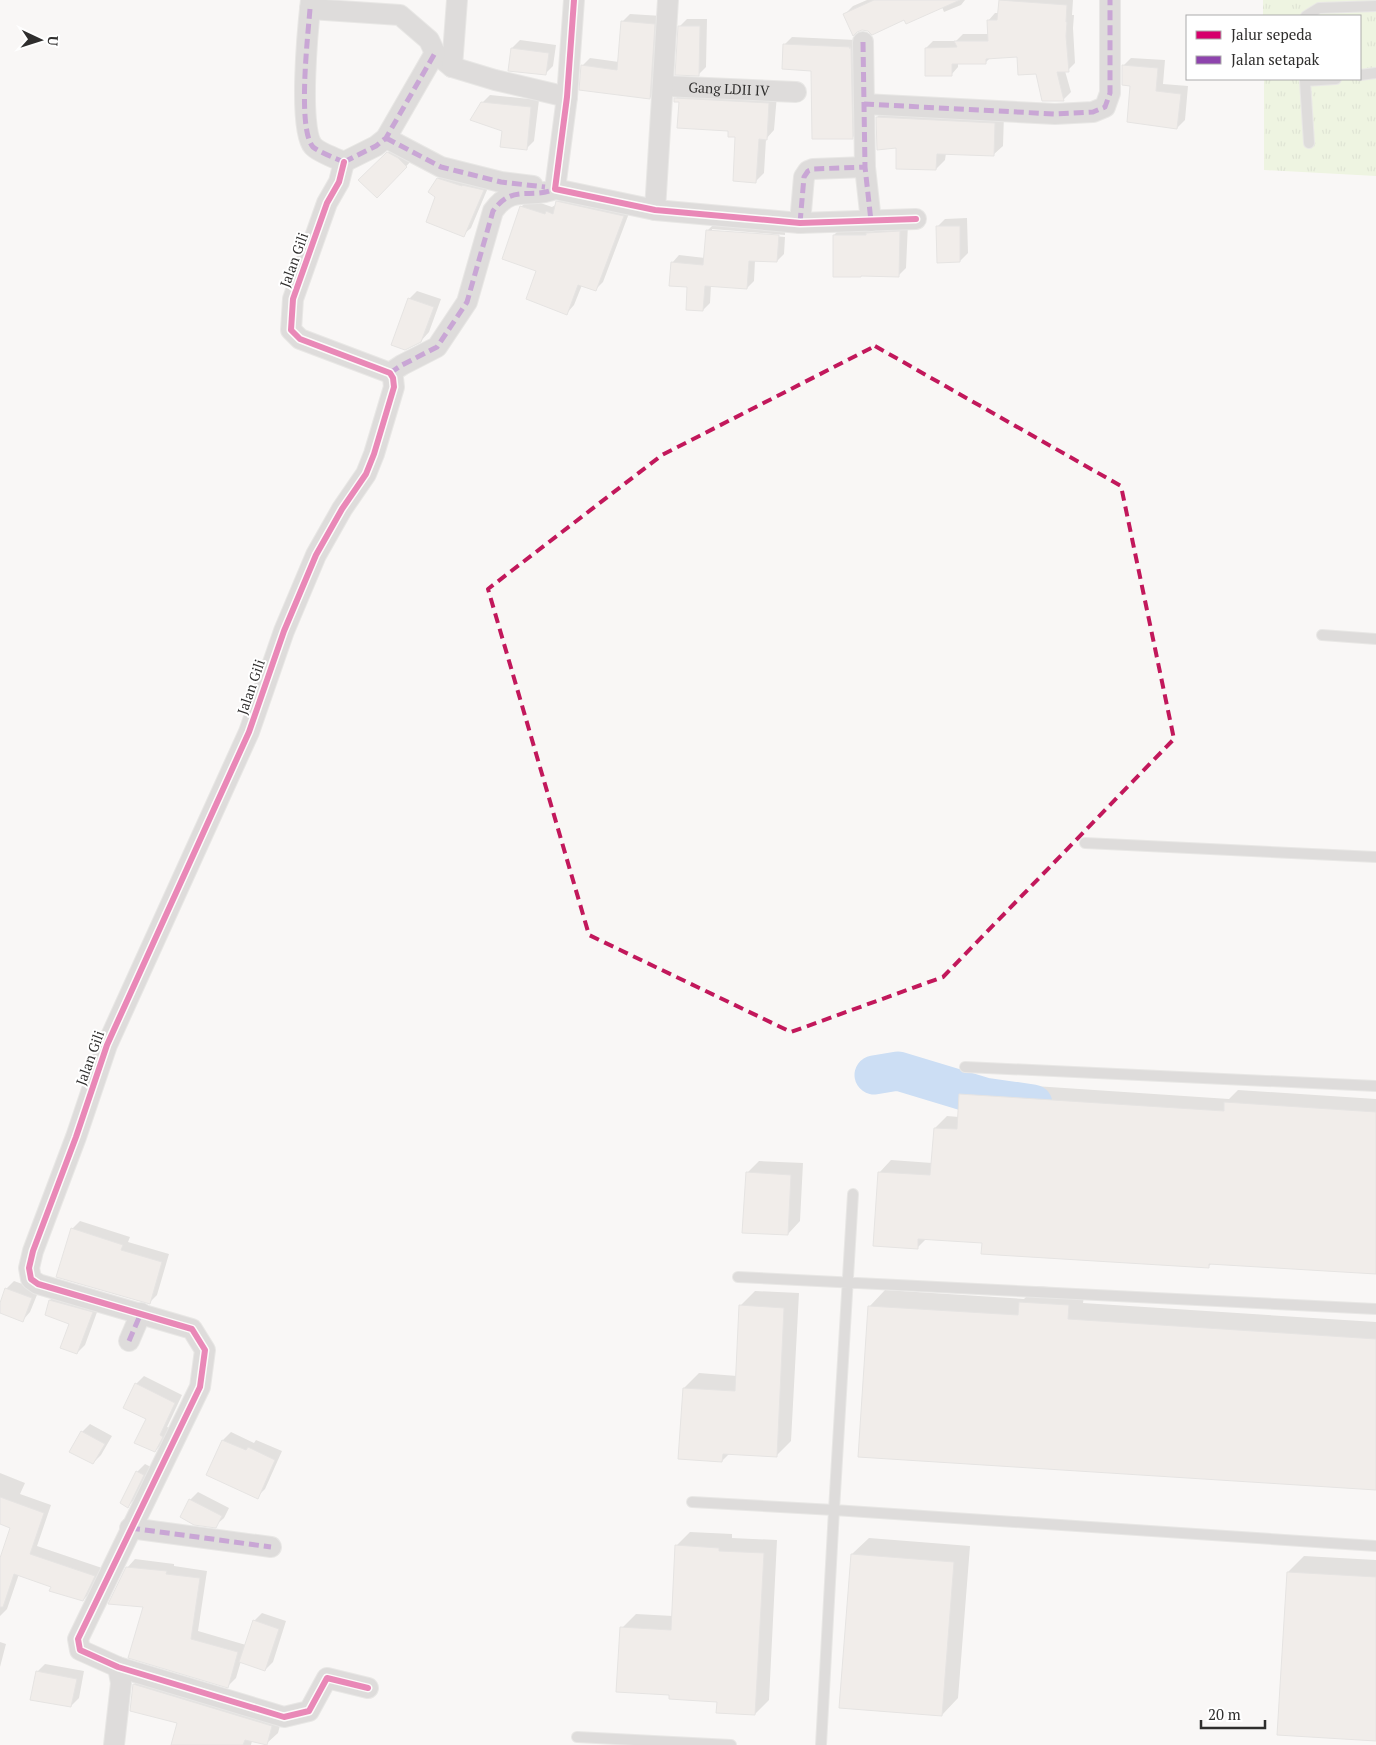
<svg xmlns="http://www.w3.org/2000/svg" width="1376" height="1745" font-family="'PT Serif',serif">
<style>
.grass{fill:url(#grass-tufts)}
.shadow{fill:#0003}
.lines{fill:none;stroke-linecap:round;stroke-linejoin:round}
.river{stroke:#94bef2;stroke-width:39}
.building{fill:#e7e0dc;stroke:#cecccb}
.service-casing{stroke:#d4d3d2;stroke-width:12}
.minor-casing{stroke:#d4d3d2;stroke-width:22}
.service{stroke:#bcbbba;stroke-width:10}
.minor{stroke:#bcbbba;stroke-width:20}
.quiet{stroke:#8e44ad;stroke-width:5;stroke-dasharray:10 5;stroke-linecap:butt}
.cycleway-casing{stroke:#fff;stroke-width:9}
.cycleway{stroke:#d6006c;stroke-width:6}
.marked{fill:none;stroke:#c2185b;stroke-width:4;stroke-dasharray:10 6;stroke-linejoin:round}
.labels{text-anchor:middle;stroke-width:4;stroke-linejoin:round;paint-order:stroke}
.street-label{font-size:14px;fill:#2f2e2d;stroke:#fff}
</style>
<defs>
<pattern id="grass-tufts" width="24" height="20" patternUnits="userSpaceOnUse" patternTransform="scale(1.25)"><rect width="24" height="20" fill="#e0efc8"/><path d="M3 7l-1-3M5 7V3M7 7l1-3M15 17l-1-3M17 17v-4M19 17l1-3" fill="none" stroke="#c0cdac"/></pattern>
</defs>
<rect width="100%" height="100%" fill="#f9f7f5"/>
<path class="grass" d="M1263 0H1376V176L1264 170V79H1360V16H1263Z"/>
<path class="shadow" d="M867 0H965L961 5 944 12 942 7 905 19 845 14 853 6Z
M1000 0H1073L1072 15H1074L1073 28 1075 63 1068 70 1065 71 1071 92 1064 99 1043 100 1037 73 1018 56 991 57 985 63H958V67L951 75 926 48 933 41H956L963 34H989L988 21 995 13H999Z
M630 14 662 16 657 90 650 98 582 66 590 58 619 62 622 22Z
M687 19H707L706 67 699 74 679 27Z
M792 37 856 40 860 131 852 138 812 70 785 44Z
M520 40 556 45 553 66 545 74 512 48Z
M1131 58 1165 60 1163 84 1188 86 1185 120 1177 128 1131 84 1123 66Z
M683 91 777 95 774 130 766 139 764 173 756 181 737 136 730 130 675 99Z
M490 95 539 100 534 141 526 149 503 130 482 103Z
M887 108 1004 114 1003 146 993 155 946 153 945 160 936 169 898 147 878 148 877 117Z
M396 145 414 158 377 197 360 180Z
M445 171 490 183 471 228 463 235 437 196 438 179Z
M565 194 631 208 603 282 595 290 582 285 574 305 567 313 538 270 521 207 529 199 552 207 557 204Z
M967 218 968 253 960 261 937 227 945 219Z
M715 223 785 229V235L712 229V231L785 237 784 254 777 261 755 260 754 281 747 288 711 285 710 303 703 310 672 263 679 255 705 258 708 230Z
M908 224 906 268 898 276 834 235 842 227Z
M417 291 441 299 429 332 421 341 409 299Z
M973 1082 1229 1099 1238 1090 1376 1099V1273L1212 1263 1208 1267 983 1242 927 1238 917 1248 879 1173 891 1160 932 1163 935 1128 947 1116 959 1117 960 1094Z
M759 1161 803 1163 800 1221 788 1234 747 1173Z
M80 1221 130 1237 128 1242 169 1254 157 1295 149 1303 72 1229Z
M14 1281 39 1290 30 1312 23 1320 0 1312V1307L6 1289Z
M1037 1286 1085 1290 1083 1303 1376 1322V1489L869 1307 885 1290 1024 1299Z
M755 1291 799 1293 791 1441 776 1456 730 1453 722 1461 684 1388 699 1373 737 1376 740 1306Z
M58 1292 100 1304 85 1345 77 1353 70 1323 46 1314 50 1300Z
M144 1376 182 1395 167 1427 170 1428 163 1443 155 1451 148 1418 136 1384Z
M90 1424 112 1436 101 1455 93 1463 82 1432Z
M231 1432 254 1443 256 1440 282 1451 265 1489 257 1497 208 1475 223 1440Z
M145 1464 151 1467 136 1498 128 1506 137 1472Z
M0 1473 25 1483 20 1494 51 1505 37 1546 102 1568 91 1592 83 1600 52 1586 19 1574 7 1609 0 1616V1563L12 1528 0 1523Z
M198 1492 229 1508 224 1518 215 1526 190 1500Z
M690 1532 732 1534V1538L777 1540 769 1700 755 1714 718 1701 670 1694 622 1628 636 1614 673 1616 676 1546Z
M869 1538 970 1546 958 1698 942 1715 852 1554Z
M1304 1556 1376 1560V1740L1288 1572Z
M135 1559 174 1564V1566L207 1571 198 1631 246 1645 254 1621 262 1613 286 1621 273 1662 265 1670 241 1661 236 1678 228 1686 145 1606 127 1568Z
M0 1642 6 1644 0 1667Z
M45 1664 84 1671 79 1698 71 1706 37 1672Z
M145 1673 283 1714 278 1733 266 1744 252 1741 251 1745H173L179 1722 134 1684Z"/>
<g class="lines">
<path class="river" d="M874 1075 898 1071 984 1097 1033 1104"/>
</g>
<path class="building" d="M874 0H960L906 24 904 20 872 35 868 31 862 30 857 32 853 36 843 14Z
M999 0 1067 5 1066 22H1067L1066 36 1069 72H1057L1064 101H1042L1036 74 1018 75 1017 57 986 59V64H952V76H925V48L957 47 954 41H988L987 20H997Z
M621 21 655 24 650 99 579 90 581 65 617 70Z
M678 26H700L699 76 675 75Z
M783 44 851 47 849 48H851L853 139H812L811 71 782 69Z
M511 48 549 53 546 75 508 71Z
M1122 65 1158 68 1156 91 1181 94 1177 129 1127 122 1130 86 1122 85Z
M674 98 769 103 767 140 759 139 756 183 733 181 735 137H728V131L677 128 679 102H674Z
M481 102 531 107 527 150 500 147 502 131 470 120Z
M876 117 995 123 994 156 937 154 936 170 896 169V148L877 150Z
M387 152 398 158 407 167 377 198 358 180Z
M437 178 462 186V185L484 190 464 237 426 222 435 197 428 192Z
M556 201 624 216 596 291 578 285 567 315 526 299 536 271 502 259 520 206 545 214 546 211 553 214Z
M936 226H960V262L937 263Z
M706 230 779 235 777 262 749 261 747 289 705 286 703 311 686 310 687 287 669 286 671 262 703 265Z
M900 231 899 277 861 276V277H833V235H866V233Z
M408 298 434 307 421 342 405 350 391 345Z
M959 1094 1224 1111V1102L1376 1112V1274L1209 1264V1268L981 1254 982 1243 918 1239V1249L873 1246 878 1172 930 1175 934 1128 957 1129Z
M746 1172 791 1175 788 1235 742 1233Z
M71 1228 123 1245 121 1250 162 1262 150 1304 56 1277Z
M5 1288 32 1298 23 1322 0 1313V1303Z
M49 1300 93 1312 77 1354 60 1348 69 1324 45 1315Z
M1019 1302 1069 1305 1068 1319 1376 1339V1490L858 1457 868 1306 1018 1315Z
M739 1305 784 1308 777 1457 723 1454 722 1462 678 1459 683 1388 735 1391Z
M135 1383 175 1403 160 1435 163 1437 155 1452 134 1443 146 1419 123 1408Z
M81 1431 105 1444 93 1464 69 1452Z
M222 1440 246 1450 248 1447 275 1460 258 1499 206 1475Z
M136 1471 144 1475 128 1508 120 1503Z
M0 1497 44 1513 30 1554 95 1576 83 1601 49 1591 51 1587 14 1574 3 1607H0V1558L10 1528 0 1524Z
M189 1499 222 1516 216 1528 194 1525 180 1517Z
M675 1545 719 1548V1551L764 1553 755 1715 716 1713 717 1702 669 1699V1695L616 1692 620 1627 671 1630Z
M851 1554 954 1562 942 1716 839 1708Z
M126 1567 167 1571 166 1574 200 1578 191 1639 238 1652 228 1688 128 1658 143 1607 108 1604Z
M1287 1572 1376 1577V1741L1277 1735Z
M253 1620 279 1629 265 1671 239 1662Z
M36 1671 77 1679 71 1707 30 1700Z
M133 1684 272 1726 267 1745 245 1740 243 1745H171L177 1723 130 1711Z"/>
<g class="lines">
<g class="service-casing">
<path id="service" d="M1306 16 1319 8 1376 6
M1360 75 1376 73
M1305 79V81L1336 79
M1305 81 1309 143
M1322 635 1376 639
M1085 843 1376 857
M965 1067 1376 1086
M738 1277 1376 1309
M692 1502 834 1510 1376 1546
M577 1737 731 1745
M821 1745 834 1510 853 1194"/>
</g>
<g class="minor-casing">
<g id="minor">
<path d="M311 0C308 26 298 129 313 146 318 152 337 159 344 162"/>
<path d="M574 0 567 97 555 189 655 210 800 223 916 219"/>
<path d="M310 9 400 15 429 40 435 53 452 67 495 80 567 97"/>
<path d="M863 42 865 167 871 221"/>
<path d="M452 67 457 0"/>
<path id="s1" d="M663 86 796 92"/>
<path d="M864 104 1055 114 1093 112 1105 107 1110 93V0"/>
<path d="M386 138 441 167 501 182 533 186"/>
<path d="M344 162 339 182 327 203 293 299 291 330 300 339 390 373 393 378 394 387 374 454 366 474 342 509 316 555 284 631 249 732 107 1045 76 1137 33 1251 29 1268 31 1279 38 1284 192 1329 205 1350 200 1387 78 1639 80 1650 118 1667 284 1717 309 1711 327 1678 368 1688"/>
<path d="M344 162 376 146 386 138 435 53"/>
<path d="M655 210 668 0"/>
<path d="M800 223 804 177 808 171 813 169 865 167"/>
<path d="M390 373 402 365 437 347 467 302 493 211C513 183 531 200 555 189"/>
<path d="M129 1341 141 1313"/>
<path d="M130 1528 271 1547"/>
<path d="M114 1745 121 1683 118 1667"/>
</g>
</g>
<use href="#service" class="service"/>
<use href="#minor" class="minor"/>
<path class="quiet" d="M310 9C308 35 297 129 313 147 319 152 337 159 344 162
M863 42 865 167 871 221
M864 104 1055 114 1093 112 1105 107 1110 93V0
M386 138 441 167 501 182 545 187
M344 162 376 146 386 138 435 53
M800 223 804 177 808 171 813 169 865 167
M390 373 402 365 437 347 467 302 493 211C513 183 531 200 555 189
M129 1341 141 1313
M130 1528 271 1547"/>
<g class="cycleway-casing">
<path id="cycleway" d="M574 0 567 97 555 189 655 210 800 223 916 219
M344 162 339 182 327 203 293 299 291 330 300 339 390 373 393 378 394 387 374 454 366 474 342 509 316 555 284 631 249 732 107 1045 76 1137 33 1251 29 1268 31 1279 38 1284 192 1329 205 1350 200 1387 78 1639 80 1650 118 1667 284 1717 309 1711 327 1678 368 1688"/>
</g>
<use href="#cycleway" class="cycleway"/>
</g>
<path d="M0 0H1376V1745H0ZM875 346 1121 486 1174 739 943 977 791 1032 589 935 488 589 662 455Z" fill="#f9f7f5" fill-opacity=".55" fill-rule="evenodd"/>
<path class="marked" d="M875 346 1121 486 1174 739 943 977 791 1032 589 935 488 589 662 455Z"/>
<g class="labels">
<g class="street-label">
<text dy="5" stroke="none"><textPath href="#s1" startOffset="66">Gang LDII IV</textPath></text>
<text transform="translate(294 260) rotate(-70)" y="5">Jalan Gili</text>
<text transform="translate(251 687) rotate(-71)" y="5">Jalan Gili</text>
<text transform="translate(90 1058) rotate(-70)" y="5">Jalan Gili</text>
</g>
</g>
<rect x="1186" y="15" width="175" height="65" fill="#ffffff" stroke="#acabab"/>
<rect x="1196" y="31" width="25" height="8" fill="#d6006c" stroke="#acabab"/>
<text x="1231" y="40" font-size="15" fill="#2f2e2d">Jalur sepeda</text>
<rect x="1196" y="56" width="25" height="8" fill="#8e44ad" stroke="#acabab"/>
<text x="1231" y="65" font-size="15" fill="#2f2e2d">Jalan setapak</text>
<g transform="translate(40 40) rotate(94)" stroke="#ffffff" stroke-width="4" paint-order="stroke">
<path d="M0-4L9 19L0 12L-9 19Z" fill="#2f2e2d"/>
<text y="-8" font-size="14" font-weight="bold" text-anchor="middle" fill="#2f2e2d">U</text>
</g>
<path d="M1201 1720v8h64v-8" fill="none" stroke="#2f2e2d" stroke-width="2.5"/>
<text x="1208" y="1720" font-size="15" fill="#2f2e2d" stroke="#ffffff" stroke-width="4" paint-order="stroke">20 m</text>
</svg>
